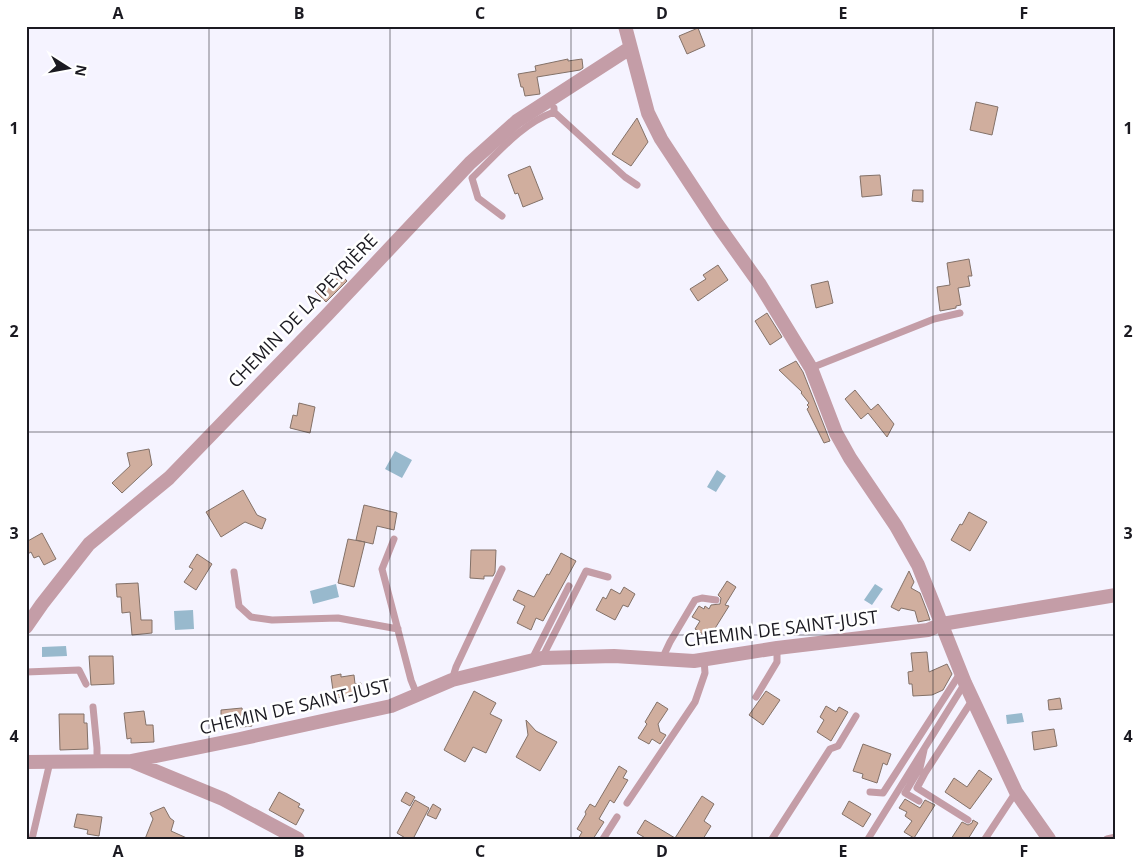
<svg xmlns="http://www.w3.org/2000/svg" width="1142" height="865" font-family="'Open Sans',sans-serif">
<style>
.water{fill:#98b9cd}
.building{fill:#d0ae9e;stroke:#837168}
.lines{fill:none;stroke-linecap:round;stroke-linejoin:round}
.service{stroke:#c49da7;stroke-width:7}
.minor{stroke:#c49da7;stroke-width:14}
.grid{fill:none;stroke:#1b1a21;stroke-width:1;stroke-opacity:0.55}
.labels{text-anchor:middle;stroke-width:5;stroke-linejoin:round;paint-order:stroke}
.street-label{font-size:18px;fill:#1b1a21;stroke:#fff}
.neatline{fill:none;stroke:#1b1a21;stroke-width:2}
.grid-label{font-size:16px;text-anchor:middle;font-weight:bold;fill:#1b1a21}
</style>
<rect width="100%" height="100%" fill="#f5f3ff"/>
<path class="water" d="M395 451 412 460 402 478 385 469Z
M717 470 726 476 716 492 707 487Z
M336 584 339 597 313 604 310 591Z
M875 584 883 589 872 605 864 600Z
M193 610 194 629 175 630 174 611Z
M66 646 67 656 42 657V647Z
M1022 713 1024 722 1007 724 1006 715Z"/>
<path class="building" d="M698 28 705 46 687 54 679 36Z
M568 59V61L582 59 583 68 580 70 537 77 540 94 525 96 523 87H521L518 74 536 71 535 66Z
M976 102 998 107 992 135 970 130Z
M637 118 648 142 631 166 612 154Z
M530 166 543 199 523 207 518 193 515 194 508 175Z
M880 175 882 195 862 197 860 176Z
M913 190H923V202L912 201Z
M969 259 972 276H968L970 286 958 288 961 305 956 306V308L940 311 937 287 950 285 947 263Z
M718 265 728 280 698 301 690 289 706 279 703 275Z
M336 269 347 281 326 302 315 291Z
M828 281 833 303 816 308 811 285Z
M767 313 782 337 770 345 755 321Z
M796 361 803 372 830 441 824 443 807 409 809 407 807 405 809 403 801 393 802 392 779 370Z
M855 390 871 410 878 404 894 424 887 437 868 413 861 419 845 399Z
M299 403 315 407 310 433 290 428 293 415 297 416Z
M149 449 152 465 122 493 112 483 130 466 127 453Z
M243 490 257 515 266 519 262 529 245 522 221 537 206 512Z
M364 505 397 513 394 530 377 526 373 544 356 540Z
M969 512 987 522 970 551 951 540 960 524 962 525Z
M42 533 56 559 44 565 39 556 34 558 31 552 26 555V542Z
M348 539 365 542 354 587 338 583Z
M471 550H496L495 572 493 576H484V579L470 578Z
M561 553 576 561 543 621 536 618 531 630 517 623 525 606 513 600 518 590 534 597 547 574 549 575Z
M197 554 212 564 196 590 184 582 193 569 189 567Z
M909 571 914 582 911 588 920 593 927 611 930 620H928L918 622 915 611 901 608 899 611 891 607Z
M727 581 736 587 725 605 729 606 709 638 695 629 700 621 692 617 699 606 704 609 705 606 709 609 711 605 720 604 721 598 718 595Z
M138 583 141 620H152V633L132 635 130 612 122 613 121 597H117L116 584Z
M624 587 635 594 628 607 623 605 615 620 596 610 603 597 606 599 611 589 620 594Z
M927 652 929 672 947 664 952 674 943 690 932 695 913 696 912 684H909L908 672 913 671 911 653Z
M89 656H113L114 684 91 685Z
M341 674V677L354 675 355 684 361 683 362 695 334 698 331 676Z
M474 691 496 703 490 714 502 720 486 753 473 747 465 762 444 750Z
M766 691 780 700 763 725 749 715Z
M1060 698 1062 709 1049 710 1048 700Z
M657 702 668 709 658 724 660 732 666 735 660 744 652 739 649 744 638 738 647 724 645 722Z
M826 706 836 712 839 707 848 712 831 741 817 732 824 720 820 717Z
M242 708 243 715 251 714 252 726 221 729V710Z
M144 711 146 725H153L154 742 131 743V738L127 739 124 713Z
M59 714H84V723H87L88 749 60 750Z
M526 720 536 731 557 742 540 771 516 757 528 735Z
M1054 729 1057 746 1034 750 1032 732Z
M863 744 891 754 887 765 883 763 877 783 862 778 863 774 853 771Z
M619 766 627 771 623 778 628 780 614 803 610 800 599 819 604 822 593 839H578L582 832 577 829 586 814 585 812 590 804 595 807Z
M979 770 992 779 970 809 945 792 954 778 967 787Z
M279 792 300 804 298 807 304 810 296 825 269 810Z
M406 792 415 797 410 806 401 801Z
M702 796 714 804 704 821 711 826 703 839H647L637 833 645 820 675 838Z
M905 799 920 808 925 800 935 805 914 838 904 832 912 821 905 816 907 812 899 808Z
M415 800 429 808 413 839H407L397 833Z
M849 801 871 814 863 827 842 814Z
M433 804 441 809 436 819 427 815Z
M164 807 170 818 174 821 171 831 189 839H145L153 819 150 813Z
M77 814 102 817 99 836 87 834 88 830 74 827Z
M973 820 978 823 968 839H951L962 822 968 825 972 823Z"/>
<g class="lines">
<path class="service" d="M554 108V112L625 177 637 185
M502 216 478 198 472 178C497 154 521 124 554 112
M811 368 934 319 960 313
M394 539 382 569 411 680 417 695
M234 572 239 606 251 617 272 620 338 618 398 629
M542 658 586 571 608 577
M662 659 670 642 695 600 702 598 716 600
M531 661 569 586
M26 672 79 670 86 684
M452 680 456 667 502 569
M756 697 777 662V648
M93 707 97 748V761
M870 792 883 793 961 672
M919 801 905 793 920 768 924 750
M627 803 695 702 705 673 704 659
M968 820 917 788 925 773 973 699
M32 839 50 762
M603 839 617 817
M772 839 830 749 838 746 856 716
M868 839 965 683
M985 839 1016 792
M1107 839 1116 837"/>
<path class="minor" d="M625 26 648 113 661 139 717 224 759 283 811 368 836 433 850 458 896 526 918 565 965 683 1016 792 1049 839
M26 627 42 604 89 544 169 478 327 315 470 163 517 121 630 48
M131 761 240 739 391 706 452 680 542 658 614 656 694 661 777 648 928 630 942 624 1116 595
M26 762 131 761 223 799 298 839"/>
</g>
<path class="grid" d="M209 26V839M390 26V839M571 26V839M752 26V839M933 26V839M26 230H1116M26 432H1116M26 635H1116"/>
<g class="labels">
<g class="street-label">
<text transform="translate(303 311) rotate(-46)" y="6">CHEMIN DE LA PEYRIÈRE</text>
<text transform="translate(781 629) rotate(-7)" y="6">CHEMIN DE SAINT-JUST</text>
<text transform="translate(295 707) rotate(-13)" y="6">CHEMIN DE SAINT-JUST</text>
</g>
</g>
<rect width="1142" height="865" fill="none" stroke="#ffffff" stroke-width="55"/>
<g transform="translate(68 68) rotate(101)" stroke="#ffffff" stroke-width="4" paint-order="stroke">
<path d="M0-4L9 19L0 12L-9 19Z" fill="#1b1a21"/>
<text y="-8" font-size="14" font-weight="bold" text-anchor="middle" fill="#1b1a21">N</text>
</g>
<rect x="28" y="28" width="1086" height="810" class="neatline"/>
<g class="grid-label">
<text x="118" y="19">A</text>
<text x="299" y="19">B</text>
<text x="480" y="19">C</text>
<text x="662" y="19">D</text>
<text x="843" y="19">E</text>
<text x="1024" y="19">F</text>
<text x="14" y="134">1</text>
<text x="1128" y="134">1</text>
<text x="14" y="337">2</text>
<text x="1128" y="337">2</text>
<text x="14" y="539">3</text>
<text x="1128" y="539">3</text>
<text x="14" y="742">4</text>
<text x="1128" y="742">4</text>
<text x="118" y="857">A</text>
<text x="299" y="857">B</text>
<text x="480" y="857">C</text>
<text x="662" y="857">D</text>
<text x="843" y="857">E</text>
<text x="1024" y="857">F</text>
</g>
</svg>
